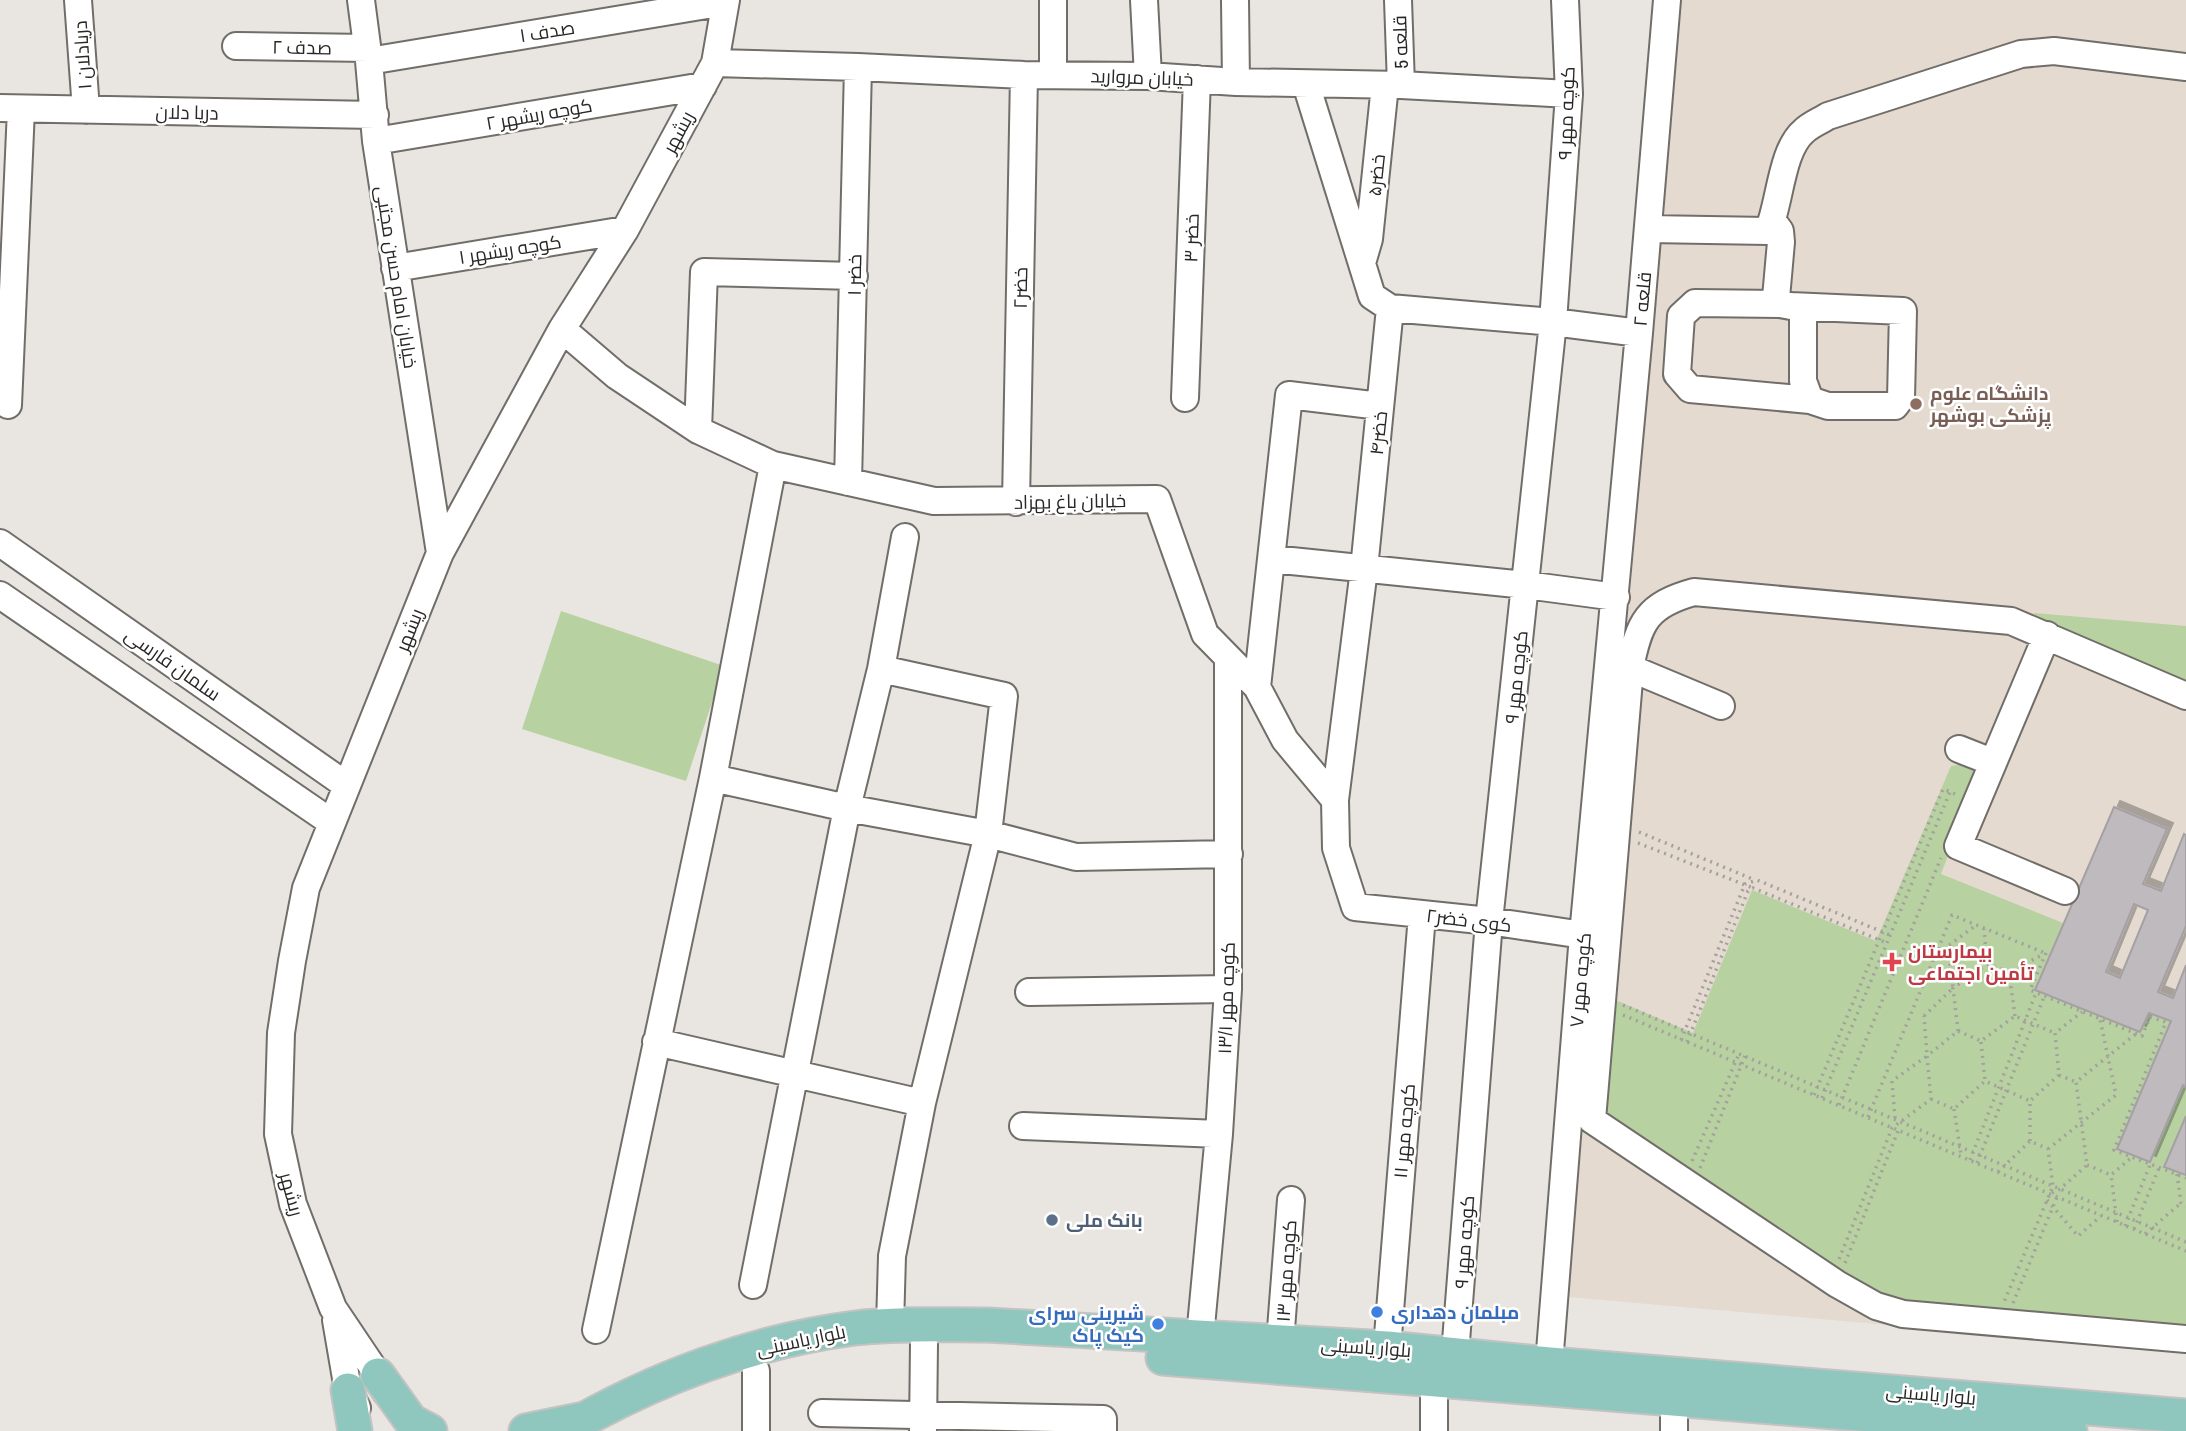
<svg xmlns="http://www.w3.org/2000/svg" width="2186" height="1431" font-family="'Archivo Narrow',Cairo,sans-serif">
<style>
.built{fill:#e4dad0}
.green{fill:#b7d1a1}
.building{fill:#bebabe;stroke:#a5a0a4;stroke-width:2;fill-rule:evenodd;filter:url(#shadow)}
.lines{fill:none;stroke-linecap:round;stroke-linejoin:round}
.minor-casing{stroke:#716d69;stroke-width:30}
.major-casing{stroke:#c3c3c2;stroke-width:37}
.path{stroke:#a3a09d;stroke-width:3.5;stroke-dasharray:2 5;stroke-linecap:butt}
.minor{stroke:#fff;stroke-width:26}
.major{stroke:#8fc7bf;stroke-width:33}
.education-dot{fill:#8d6e63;stroke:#fff;stroke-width:2.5}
.health-dot{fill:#e0444e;stroke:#fff;stroke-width:2.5}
.service-dot{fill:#5c6f8a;stroke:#fff;stroke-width:2.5}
.shop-dot{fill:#3f7fe0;stroke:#fff;stroke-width:2.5}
.labels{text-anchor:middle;stroke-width:5;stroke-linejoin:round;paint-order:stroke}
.street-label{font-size:19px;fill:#282725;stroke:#fff}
.education-label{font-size:19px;font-weight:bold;fill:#785e54;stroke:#fff;text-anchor:start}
.health-label{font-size:19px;font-weight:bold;fill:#be3a42;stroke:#fff;text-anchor:start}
.service-label{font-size:19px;font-weight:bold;fill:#4e5e75;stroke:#fff;text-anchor:start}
.shop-label{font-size:19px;font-weight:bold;fill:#366cbe;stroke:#fff;text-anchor:start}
</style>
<defs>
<filter id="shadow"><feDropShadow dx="6" dy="-6" stdDeviation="0" flood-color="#0004"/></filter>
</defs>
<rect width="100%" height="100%" fill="#e9e5e1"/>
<path class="built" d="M1682 0H2186V1351L1568 1297Z"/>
<path class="green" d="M561 611 724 666 686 781 522 729Z
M2034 613 2186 626V684L2033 621Z
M1963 764 1971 768 1977 778 1941 874 2063 923 2036 990 2140 1032 2149 1013 2171 1021 2117 1148 2183 1085 2186 1087V1116L2165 1166 2186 1175V1330L1887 1304 1606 1115 1601 1107 1613 999 1693 1033 1752 890 1876 941 1951 766Z"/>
<path class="building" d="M2114 807 2167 829 2143 884 2161 891 2184 834 2186 835V926L2158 992 2173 998 2186 965V1087L2183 1085 2150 1162 2117 1149 2171 1021 2149 1013 2140 1032 2035 990ZM2134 904 2148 910 2120 978 2106 972Z
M2186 1116V1175L2164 1167Z"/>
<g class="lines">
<g class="minor-casing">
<path id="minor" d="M78 0 86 110
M361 0 369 61 376 141 440 553
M1144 0 1148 76
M1235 0 1236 82
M1398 0 1401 85
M236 46 367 48
M369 61 725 2
M715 63 858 67 1024 75 1148 76 1236 82 1401 85 1569 94
M1053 74V0
M1306 84 1372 296 1390 308 1364 569 1335 800
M0 108 375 115
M376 141 703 86
M1772 220 1780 231 1781 242 1776 298 1780 304 1791 306 1903 311 1901 398 1895 406H1828L1810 400 1803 381V307
M1648 229 1768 231C1780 204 1781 150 1804 131 1810 125 1820 121 1828 116L2021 54 2054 51 2186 67
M1362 263 1369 239 1385 85
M395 268 625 230
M1780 304 1695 303 1681 316 1677 374 1690 389 1810 400
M1390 308 1553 322 1639 333
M562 329 617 376 698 430 773 465 934 501 1157 499 1205 634 1257 687 1285 740 1335 800 1336 848 1355 907 1489 921 1583 935
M1185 398 1197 79
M8 405 21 109
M698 430 704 272 854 276
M848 482 858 67
M1016 502 1024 75
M0 543 346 785
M1272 559 1526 585 1616 597
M0 595 331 822
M2047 635 1958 846 2065 891
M1630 668 1721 706
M881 669 1004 696 988 834 922 1103 892 1256 890 1326
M1257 687 1289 395 1380 406
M2186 696 2011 621 1694 592C1647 605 1639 622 1630 668L1592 1120 1837 1284 1876 1306 1903 1314 2186 1339
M1959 749 1992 762
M713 778 847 808 988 834 1076 857 1229 854
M1029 992 1228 989
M656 1042 922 1103
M1023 1126 1219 1134
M753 1285 847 808 881 669 905 537
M336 1320 348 1390 357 1408
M596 1330 713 778 773 465
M1200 1337 1219 1134 1228 989V658
M1280 1342 1291 1200
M1387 1348 1422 915
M1455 1354 1489 921 1553 322 1569 94 1565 0
M1549 1364 1583 935 1639 333 1667 0
M756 1371V1431
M1434 1379V1431
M386 1392 378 1375 333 1308 293 1204 278 1134 281 1033 292 961 306 888 440 553 562 329 625 230 715 63 726 0
M1674 1398V1431
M822 1413 1103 1419V1431
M923 1431 924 1343"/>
</g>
<g class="major-casing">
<path id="major" d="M1163 1358 2070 1431
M378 1375 411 1421 430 1431
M348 1390 355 1431
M526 1431 585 1419
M564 1431C652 1379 753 1341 855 1328 899 1323 944 1325 988 1325L1387 1348 1549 1364 2186 1416"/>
</g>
<path class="path" d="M1639 832 1755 880
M1638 843 1753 888
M2046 953 2030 990 2142 1036 2150 1017 2166 1022 2114 1150 2186 1178
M1987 964 2009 972
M1623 1005 2186 1242
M1623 1015 2186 1251
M1924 1016 1953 988 1948 946 1975 926
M2015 1016 2009 972 2044 954
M1958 1031 1953 988 1987 964 1984 929
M1681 1040 1745 884 1757 880 1890 935
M1687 1042 1748 891 1753 888 1887 943
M1981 1042 1985 1081
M2059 1075 2076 1082
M1814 1095 1943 789 1958 795
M1822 1098 1950 792
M1931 1099 1954 1109 1985 1081 2030 1101
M1839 1105 1941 858
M1954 1109 1961 1155
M1868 1117 1952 915 2045 953
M1895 1118 1892 1081 1927 1056 1924 1016
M2030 1141V1101L2059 1075 2055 1033 2082 1012
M2048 1149 2116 1095 2100 1019
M1970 1160 2036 993
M1692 1161 1739 1054
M1977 1163 2044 997
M2087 1165 2111 1175
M1700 1168 1745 1056
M1998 1172 2030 1141 2048 1149 2053 1186 2004 1302
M2177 1174 2181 1203 2186 1206
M2052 1193 2060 1189 2087 1165 2076 1082 2137 1033
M2047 1200 2078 1236 2101 1216
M2117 1222 2111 1175 2131 1158
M2125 1226 2150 1165
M2134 1229 2159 1168
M2145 1234 2181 1203
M1839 1259 1892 1128 1931 1099 1927 1056 1958 1031 1981 1041 2015 1016 2055 1033
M1845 1263 1898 1131
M2013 1303 2057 1197"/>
<use href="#minor" class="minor"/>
<use href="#major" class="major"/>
</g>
<circle class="education-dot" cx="1916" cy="404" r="7"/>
<path class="health-dot" d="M1888.5 951.5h7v7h7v7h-7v7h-7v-7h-7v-7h7z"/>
<circle class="service-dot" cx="1052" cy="1220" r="7"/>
<g class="shop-dot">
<circle cx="1377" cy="1312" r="7"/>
<circle cx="1158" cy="1324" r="7"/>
</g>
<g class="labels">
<g class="street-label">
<text transform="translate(547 31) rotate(-9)" y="7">صدف ۱</text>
<text transform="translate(1400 42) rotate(-92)" y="7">قلعه 5</text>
<text transform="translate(302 47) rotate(1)" y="7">صدف ۲</text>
<text transform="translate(82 55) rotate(-94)" y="7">دریادلان ۱</text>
<text transform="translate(1142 77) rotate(2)" y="7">خیابان مروارید</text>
<text transform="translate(187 112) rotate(1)" y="7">دریا دلان</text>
<text transform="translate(1566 113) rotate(-88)" y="7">کوچه مهر ۹</text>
<text transform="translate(539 114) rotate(-10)" y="7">کوچه ریشهر ۲</text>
<text transform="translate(678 132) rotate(-62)" y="7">ریشهر</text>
<text transform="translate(1376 175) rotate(-84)" y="7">خضر۵</text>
<text transform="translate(1191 238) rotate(-88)" y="7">خضر ۳</text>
<text transform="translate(510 249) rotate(-9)" y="7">کوچه ریشهر ۱</text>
<text transform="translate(854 275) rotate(-89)" y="7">خضر ۱</text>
<text transform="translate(397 277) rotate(81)" y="7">خیابان امام حسن مجتبی</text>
<text transform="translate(1020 288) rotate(-89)" y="7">خضر۲</text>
<text transform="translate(1642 299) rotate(-85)" y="7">قلعه ۲</text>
<text transform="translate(1378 433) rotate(-84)" y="7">خضر۴</text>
<text transform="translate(1070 501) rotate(-1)" y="7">خیابان باغ بهزاد</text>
<text transform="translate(409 630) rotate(-68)" y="7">ریشهر</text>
<text transform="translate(173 664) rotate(35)" y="7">سلمان فارسی</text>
<text transform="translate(1516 677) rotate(-84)" y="7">کوچه مهر ۹</text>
<text transform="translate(1469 920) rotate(7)" y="7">کوی خضر۲</text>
<text transform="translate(1580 980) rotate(-85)" y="7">کوچه مهر ۷</text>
<text transform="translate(1226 998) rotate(-88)" y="7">کوچه مهر ۱۳/۱</text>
<text transform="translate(1404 1131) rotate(-85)" y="7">کوچه مهر ۱۱</text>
<text transform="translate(292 1194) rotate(75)" y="7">ریشهر</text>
<text transform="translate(1464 1242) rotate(-86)" y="7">کوچه مهر ۹</text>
<text transform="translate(1286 1271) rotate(-86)" y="7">کوچه مهر ۱۳</text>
<text transform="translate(801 1340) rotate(-12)" y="7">بلوار یاسینی</text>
<text transform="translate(1366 1347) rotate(4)" y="7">بلوار یاسینی</text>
<text transform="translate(1931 1394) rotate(5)" y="7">بلوار یاسینی</text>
</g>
<g class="education-label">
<text x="1930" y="400">دانشگاه علوم<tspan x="1930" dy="22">پزشکی بوشهر</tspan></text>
</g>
<g class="health-label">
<text x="1908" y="958">بیمارستان<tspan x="1908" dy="22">تأمین اجتماعی</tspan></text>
</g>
<g class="service-label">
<text x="1066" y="1227">بانک ملی</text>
</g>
<g class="shop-label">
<text x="1391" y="1319">مبلمان دهداری</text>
<text x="1144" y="1320" text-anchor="end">شیرینی سرای<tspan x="1144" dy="22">کیک پاک</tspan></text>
</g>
</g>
</svg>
